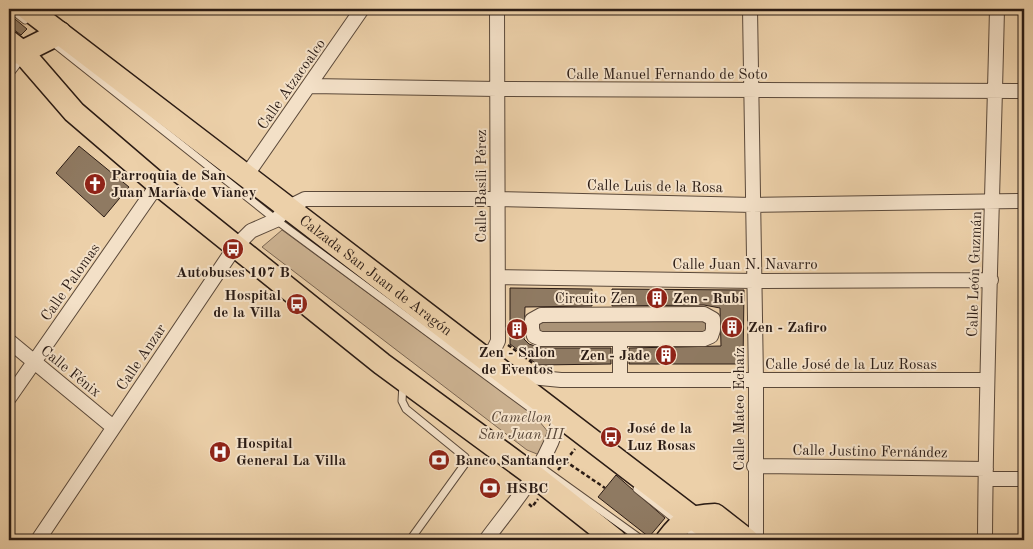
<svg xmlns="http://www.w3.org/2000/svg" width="1033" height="549" font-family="'Old Standard TT',serif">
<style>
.green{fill:#cbb190;stroke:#7b6652}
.water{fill:#aa9377;stroke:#776350}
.building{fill:#8f7a62;stroke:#2b1c15}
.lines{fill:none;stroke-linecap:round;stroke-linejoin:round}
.lane-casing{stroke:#5b493a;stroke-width:9}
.street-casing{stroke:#5b493a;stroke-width:16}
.primary-casing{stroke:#2b1c15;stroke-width:25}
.path{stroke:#2b1c15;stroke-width:2.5;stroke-dasharray:4 2.5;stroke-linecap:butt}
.lane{stroke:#f3e0c7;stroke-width:7}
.street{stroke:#f3e0c7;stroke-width:14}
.primary{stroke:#ecd0a9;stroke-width:22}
.labels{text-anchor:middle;stroke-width:4;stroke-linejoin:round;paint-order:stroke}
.street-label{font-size:15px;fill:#2b1c15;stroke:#f3e0c7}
.poi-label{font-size:15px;font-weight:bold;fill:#2b1c15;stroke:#f3e0c7;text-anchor:start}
.park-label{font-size:15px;font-style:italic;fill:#5b493a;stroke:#f3e0c7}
</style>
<rect width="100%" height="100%" fill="#ecd0a9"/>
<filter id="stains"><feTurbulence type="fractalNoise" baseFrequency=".004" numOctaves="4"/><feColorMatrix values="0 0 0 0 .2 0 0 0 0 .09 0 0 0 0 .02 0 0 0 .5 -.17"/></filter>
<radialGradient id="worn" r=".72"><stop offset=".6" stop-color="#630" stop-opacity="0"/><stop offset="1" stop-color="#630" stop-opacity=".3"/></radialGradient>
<path class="green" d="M282 230 534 415 549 433 542 456 527 450 262 247Z"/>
<path class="water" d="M706 319V333L538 335V320Z"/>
<path class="building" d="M9 14 27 29 21 35 9 26Z
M79 146 129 187 104 217 56 173Z
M510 288 592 289V306L525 307 524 339 529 344 541 348H611V364L538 365 510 344Z
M612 289 744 290 743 364H629V348L721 346 720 308 704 305 612 306Z
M616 475 665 518 649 537 598 497Z"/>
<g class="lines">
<g class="lane-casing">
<path id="lane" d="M11 9 25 20
M51 41 276 220 537 413
M403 384 402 401 406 409 465 457 467 461 410 540
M539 466 642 540
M637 489 701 540
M42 534 52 540"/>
</g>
<g class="street-casing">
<path id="street" d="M750 9 756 380V540
M9 69 22 52
M311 86 497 89 1024 91
M246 176 362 9
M498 277 754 281 991 280
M704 314 713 319V330L711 336 704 339H541L534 336 532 329V320L541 315Z
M9 341 113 427
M488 361 498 341 497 9
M510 375 561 380H986
M620 378V339
M9 398 158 184
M754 466 986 469
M986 479H1024
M38 540 235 247 251 231 276 220 287 208 305 199H497L753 205 1024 201
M486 540C514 502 549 464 560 416
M985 540C986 363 993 186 997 9"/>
</g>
<g class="primary-casing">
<g id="primary">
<path id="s1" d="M28 9 722 540"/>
<path d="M9 42 22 52 74 112 158 184 382 364 533 475 615 540"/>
<path d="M9 53 22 52 60 33"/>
<path d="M667 540C682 520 688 516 715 515L747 540"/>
</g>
</g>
<path class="path" d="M508 345 534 364
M565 461 605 488
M558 470 575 449
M529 504 532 507 538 499"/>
<use href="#lane" class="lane"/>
<use href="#street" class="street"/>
<use href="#primary" class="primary"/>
</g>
<defs>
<g id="church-disc" transform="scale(1.125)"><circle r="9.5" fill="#8f2418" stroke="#f3e0c7"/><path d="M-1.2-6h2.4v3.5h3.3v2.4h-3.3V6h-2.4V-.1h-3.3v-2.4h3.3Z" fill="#fff"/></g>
<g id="bus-disc" transform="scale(1.125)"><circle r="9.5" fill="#8f2418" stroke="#f3e0c7"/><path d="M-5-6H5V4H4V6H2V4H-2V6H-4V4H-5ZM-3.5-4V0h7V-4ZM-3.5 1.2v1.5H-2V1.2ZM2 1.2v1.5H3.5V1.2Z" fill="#fff"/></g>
<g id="building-disc" transform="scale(1.125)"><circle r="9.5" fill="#8f2418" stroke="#f3e0c7"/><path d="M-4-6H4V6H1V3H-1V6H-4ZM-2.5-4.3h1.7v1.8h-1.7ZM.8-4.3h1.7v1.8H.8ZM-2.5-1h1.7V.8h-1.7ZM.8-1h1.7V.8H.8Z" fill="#fff"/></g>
<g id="hospital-disc" transform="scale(1.125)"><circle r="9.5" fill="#8f2418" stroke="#f3e0c7"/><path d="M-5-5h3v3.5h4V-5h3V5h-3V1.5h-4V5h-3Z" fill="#fff"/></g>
<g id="bank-disc" transform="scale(1.125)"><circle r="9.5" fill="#8f2418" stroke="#f3e0c7"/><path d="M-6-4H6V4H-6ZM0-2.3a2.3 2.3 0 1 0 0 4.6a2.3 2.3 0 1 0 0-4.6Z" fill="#fff"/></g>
</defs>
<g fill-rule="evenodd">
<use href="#church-disc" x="95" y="184"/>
<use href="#bus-disc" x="233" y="249"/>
<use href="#building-disc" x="657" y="298"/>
<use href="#bus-disc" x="297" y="304"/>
<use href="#building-disc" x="732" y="327"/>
<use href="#building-disc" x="517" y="329"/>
<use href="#building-disc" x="666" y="355"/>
<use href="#bus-disc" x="611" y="437"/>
<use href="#hospital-disc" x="220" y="452"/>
<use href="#bank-disc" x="439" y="460"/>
<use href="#bank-disc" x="490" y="488"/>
</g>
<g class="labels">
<g class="street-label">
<text x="667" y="79">Calle Manuel Fernando de Soto</text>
<text transform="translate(291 84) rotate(-55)" y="5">Calle Atzacoalco</text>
<text transform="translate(481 186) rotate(-90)" y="5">Calle Basili Pérez</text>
<text transform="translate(655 186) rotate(1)" y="5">Calle Luis de la Rosa</text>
<text x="745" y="269">Calle Juan N. Navarro</text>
<text transform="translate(974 274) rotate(-88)" y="5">Calle León Guzmán</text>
<text dy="5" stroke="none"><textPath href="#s1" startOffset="438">Calzada San Juan de Aragón</textPath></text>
<text transform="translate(70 282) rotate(-55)" y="5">Calle Palomas</text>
<text x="595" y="303">Circuito Zen</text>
<text transform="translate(141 357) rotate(-56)" y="5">Calle Anzar</text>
<text x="851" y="369">Calle José de la Luz Rosas</text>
<text transform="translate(71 371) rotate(39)" y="5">Calle Fénix</text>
<text transform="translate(739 409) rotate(-90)" y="5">Calle Mateo Echaíz</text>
<text transform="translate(870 451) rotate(1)" y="5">Calle Justino Fernández</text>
</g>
<g class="poi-label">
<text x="111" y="180">Parroquia de San<tspan x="111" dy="17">Juan María de Vianey</tspan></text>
<text x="233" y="277" text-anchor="middle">Autobuses 107 B</text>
<text x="281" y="300" text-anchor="end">Hospital<tspan x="281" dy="17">de la Villa</tspan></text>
<text x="673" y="303">Zen - Rubi</text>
<text x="748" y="332">Zen - Zafiro</text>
<text x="517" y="357" text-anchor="middle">Zen - Salon<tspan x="517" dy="17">de Eventos</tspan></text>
<text x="650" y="360" text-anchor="end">Zen - Jade</text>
<text x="627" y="433">José de la<tspan x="627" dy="17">Luz Rosas</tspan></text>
<text x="236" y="448">Hospital<tspan x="236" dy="17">General La Villa</tspan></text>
<text x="455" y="465">Banco Santander</text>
<text x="506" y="493">HSBC</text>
</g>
<g class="park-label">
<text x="521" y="422">Camellon<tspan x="521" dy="17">San Juan III</tspan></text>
</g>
</g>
<rect width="1033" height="549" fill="none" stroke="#ecd0a9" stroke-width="30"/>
<rect x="10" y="10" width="1013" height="529" fill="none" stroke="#2b1c15" stroke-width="2.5"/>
<rect x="15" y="15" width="1003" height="519" fill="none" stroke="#2b1c15"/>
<rect width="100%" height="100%" filter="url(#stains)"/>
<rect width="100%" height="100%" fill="url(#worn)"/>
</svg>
